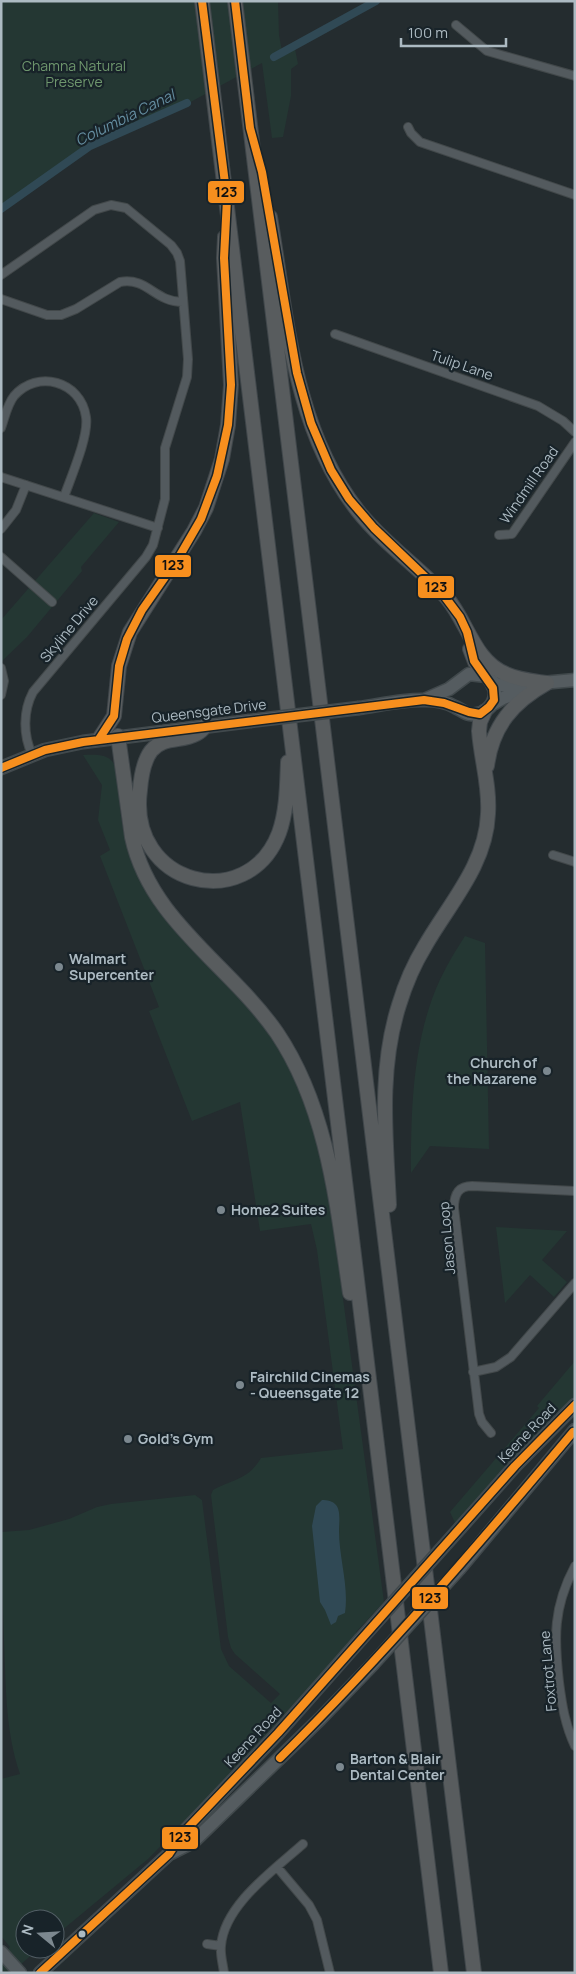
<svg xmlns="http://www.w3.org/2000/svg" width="576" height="1974" font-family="Manrope,sans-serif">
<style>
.green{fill:#243733}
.water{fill:#304955}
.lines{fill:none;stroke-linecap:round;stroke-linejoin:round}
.canal{stroke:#304955;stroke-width:8}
.minor-casing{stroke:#42484a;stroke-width:10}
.primary-casing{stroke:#41494c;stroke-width:15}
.motorway-casing{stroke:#40474b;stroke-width:16}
.minor{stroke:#535a5e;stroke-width:8}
.primary{stroke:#555c60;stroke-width:12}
.motorway{stroke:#585c5e;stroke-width:14}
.primary-bridge-casing{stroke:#41494c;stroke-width:15;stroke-linecap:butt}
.primary-bridge{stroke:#555c60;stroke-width:12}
.bus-1-casing{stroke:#182329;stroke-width:11}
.bus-1{stroke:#f78f1e;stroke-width:8}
.poi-dot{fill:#7c888f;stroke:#182329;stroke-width:2}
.bus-dot{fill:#acbac2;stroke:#182329;stroke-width:2}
.labels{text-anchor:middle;stroke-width:4.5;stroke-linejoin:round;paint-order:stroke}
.park-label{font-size:14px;fill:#6e966d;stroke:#182329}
.street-label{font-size:14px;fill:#acbac2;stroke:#182329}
.poi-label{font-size:14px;font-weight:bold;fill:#acbac2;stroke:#182329;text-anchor:start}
.water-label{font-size:15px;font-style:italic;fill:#658ea1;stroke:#182329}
.line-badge{stroke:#182329;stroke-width:2}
.pale-badge-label{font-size:14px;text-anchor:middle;font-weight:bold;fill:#111}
</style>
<rect width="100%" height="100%" fill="#242c2f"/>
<path class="green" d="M1 1H278L279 35 282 51 274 57 276 60 295 49 298 64 291 69V96L283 137 272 138 262 63 187 104 90 146 1 209Z
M94 513 119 522 81 567 82 571 27 637 1 662V620Z
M83 755C93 755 108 753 114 764 119 771 119 804 121 816 125 845 134 872 150 897 174 935 209 965 240 998 256 1014 272 1034 284 1054 289 1063 292 1073 296 1082 317 1130 325 1180 334 1232L384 1602 356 1632 358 1635 224 1782 148 1859 55 1936V1919H25V1949H41L38 1952 36 1951 11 1973H1V1956L10 1947 1 1936V1779L20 1774C5 1730 6 1686 4 1640 3 1604 1 1568 1 1532L29 1530 69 1519 97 1507 111 1504 195 1495 202 1500 221 1649 229 1666 271 1703 280 1694 235 1654 231 1648 228 1637 211 1495 213 1490C233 1479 248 1480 261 1458L343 1449 317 1250 311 1224 260 1231 240 1102 192 1121 149 1011 159 1007 100 856 110 850 98 820 102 785Z
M465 936 485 943 489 1149 430 1146 411 1173C411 1118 412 1061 429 1008 437 982 450 959 465 936Z
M496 1227 567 1231 542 1260 567 1282 554 1297 530 1275 505 1303Z
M575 1361V1398L456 1525 450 1512 539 1408 537 1406Z"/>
<path class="water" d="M322 1500C327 1500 333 1501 336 1505 341 1511 339 1523 339 1531 339 1558 349 1586 345 1613L338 1616 336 1622 331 1625 325 1610 320 1602 312 1526 316 1506Z"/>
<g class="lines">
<path class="canal" d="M274 57 376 1
M1 209 90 146 187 103"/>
<g class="minor-casing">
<path id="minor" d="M456 25 487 51 575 76
M408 127 411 133 420 142 575 195
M1 275 94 210 111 205 126 208 171 245 177 253 180 261 188 359 187 377 165 448V499L153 545 146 557 33 692C23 711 23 735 32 754
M1 299 47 315H61L76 309 120 282C148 277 154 302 183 302
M335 334 538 406 563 421 575 432
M1 428C5 417 7 405 14 396 37 369 81 381 86 417 89 436 71 477 64 497
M1 477 158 528
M1 529 16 510 26 485
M499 535 512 534 575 442
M1 557 52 602
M1 668 4 681 1 695
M553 855 575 862
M473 1372 496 1367 511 1357 575 1283
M491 1433 482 1422 479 1414 454 1208C454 1195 458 1186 472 1186L575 1191
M575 1566C553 1607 554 1638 559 1682 562 1705 565 1725 575 1746
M277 1867 309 1905 317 1920 330 1973
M207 1944 221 1946
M224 1973C223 1964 220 1955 221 1946 224 1905 274 1870 303 1844"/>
</g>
<g class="primary-casing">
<path id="primary" d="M489 679 496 684 507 686 575 680
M491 705 503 698 535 688
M359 708C380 705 404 699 425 700 434 700 447 702 455 707 460 709 464 713 469 714 482 717 495 706 495 693 494 686 491 681 486 676L469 674 449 689 424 700
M1 768 45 750 83 742 250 721
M461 1527 515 1466 575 1405
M460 1568 575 1430
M171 1853 193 1842 320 1719 372 1665
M1 1952 20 1973
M40 1973 169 1854 183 1833 278 1733 360 1640"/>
</g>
<g class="motorway-casing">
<path id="motorway" d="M202 1 441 1973
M235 1 474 1973
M270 217C287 317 293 428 358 511 384 544 419 567 447 598 468 623 474 661 506 674 519 680 533 681 547 683
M470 649 475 662 486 676
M205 726C203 729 200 732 196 734 182 742 163 736 151 751 143 762 141 777 140 790 127 886 248 915 279 833 287 811 287 785 288 762
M118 736 132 837C150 921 230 965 277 1033 328 1109 337 1205 350 1293
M99 739 114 716 119 666 130 632 194 531 206 508 222 459 228 425 231 385 224 258 225 237
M487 766C492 726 513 702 547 683
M389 1205C386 1138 378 1071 399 1005 405 985 414 964 425 946 449 904 486 865 488 814 490 786 481 759 479 731L480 722 485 711"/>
</g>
<use href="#minor" class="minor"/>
<use href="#primary" class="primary"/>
<use href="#motorway" class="motorway"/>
<g class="primary-bridge-casing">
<path id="primary-bridge" d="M250 721 359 708
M360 1640 461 1527
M372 1665 460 1568"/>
</g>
<use href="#primary-bridge" class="primary-bridge"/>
<g class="bus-1-casing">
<path id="bus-1" d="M99 739 114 716 119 666 127 639 142 610 179 557 201 519 217 476 228 425 231 385 224 258 227 199 202 1
M1 768 45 750 83 742 424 700 444 703 469 712 480 714 489 707 494 700 493 688 474 661 467 632 460 617 442 593 374 528 349 499 331 470 311 423 297 373 262 172 250 128 235 1
M280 1758C384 1655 479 1544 573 1432
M40 1973 169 1854 183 1833 278 1733 515 1466 575 1405"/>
</g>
<use href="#bus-1" class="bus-1"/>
</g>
<g class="poi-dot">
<circle cx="59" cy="967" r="5"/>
<circle cx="547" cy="1071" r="5"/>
<circle cx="221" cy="1210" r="5"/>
<circle cx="240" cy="1385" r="5"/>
<circle cx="128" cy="1439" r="5"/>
<circle cx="340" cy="1767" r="5"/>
</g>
<circle class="bus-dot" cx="82" cy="1934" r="4.5"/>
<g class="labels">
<g class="park-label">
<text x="74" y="71">Chamna Natural<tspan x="74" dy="16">Preserve</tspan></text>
</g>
<g class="street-label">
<text transform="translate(462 365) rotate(19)" y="5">Tulip Lane</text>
<text transform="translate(529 485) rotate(-55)" y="5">Windmill Road</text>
<text transform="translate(69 629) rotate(-50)" y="5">Skyline Drive</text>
<text transform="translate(209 711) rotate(-7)" y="5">Queensgate Drive</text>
<text transform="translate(447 1238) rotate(-95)" y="5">Jason Loop</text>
<text transform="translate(527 1433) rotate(-46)" y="5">Keene Road</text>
<text transform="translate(548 1671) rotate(-95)" y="5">Foxtrot Lane</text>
<text transform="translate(253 1737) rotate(-47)" y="5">Keene Road</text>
</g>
<g class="poi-label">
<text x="69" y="964">Walmart<tspan x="69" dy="16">Supercenter</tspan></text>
<text x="537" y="1068" text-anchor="end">Church of<tspan x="537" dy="16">the Nazarene</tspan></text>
<text x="231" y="1215">Home2 Suites</text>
<text x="250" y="1382">Fairchild Cinemas<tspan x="250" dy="16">- Queensgate 12</tspan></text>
<text x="138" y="1444">Gold's Gym</text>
<text x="350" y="1764">Barton &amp; Blair<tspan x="350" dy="16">Dental Center</tspan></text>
</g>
<g class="water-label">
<text transform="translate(125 118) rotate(-26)" y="5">Columbia Canal</text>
</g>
</g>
<g class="line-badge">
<rect x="207" y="180" width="38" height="24" rx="5" fill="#f78f1e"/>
<rect x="154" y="554" width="38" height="24" rx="5" fill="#f78f1e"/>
<rect x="417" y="575" width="38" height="24" rx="5" fill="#f78f1e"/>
<rect x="411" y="1586" width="38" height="24" rx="5" fill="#f78f1e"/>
<rect x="161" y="1826" width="38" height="24" rx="5" fill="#f78f1e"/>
</g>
<g class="pale-badge-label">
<text x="226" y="197">123</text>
<text x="173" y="570">123</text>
<text x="436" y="592">123</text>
<text x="430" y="1603">123</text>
<text x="180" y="1842">123</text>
</g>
<rect width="576" height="1974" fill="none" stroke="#acbac2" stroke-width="5"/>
<g transform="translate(40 1934) rotate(288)"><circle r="24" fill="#182329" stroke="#535f66"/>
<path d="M0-4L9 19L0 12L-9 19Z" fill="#7c888f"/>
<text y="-8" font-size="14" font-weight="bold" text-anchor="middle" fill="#acbac2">N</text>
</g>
<path d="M401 38v8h105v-8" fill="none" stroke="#acbac2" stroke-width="2.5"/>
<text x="408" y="38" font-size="15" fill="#acbac2" stroke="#182329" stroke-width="4" paint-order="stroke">100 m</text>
</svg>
